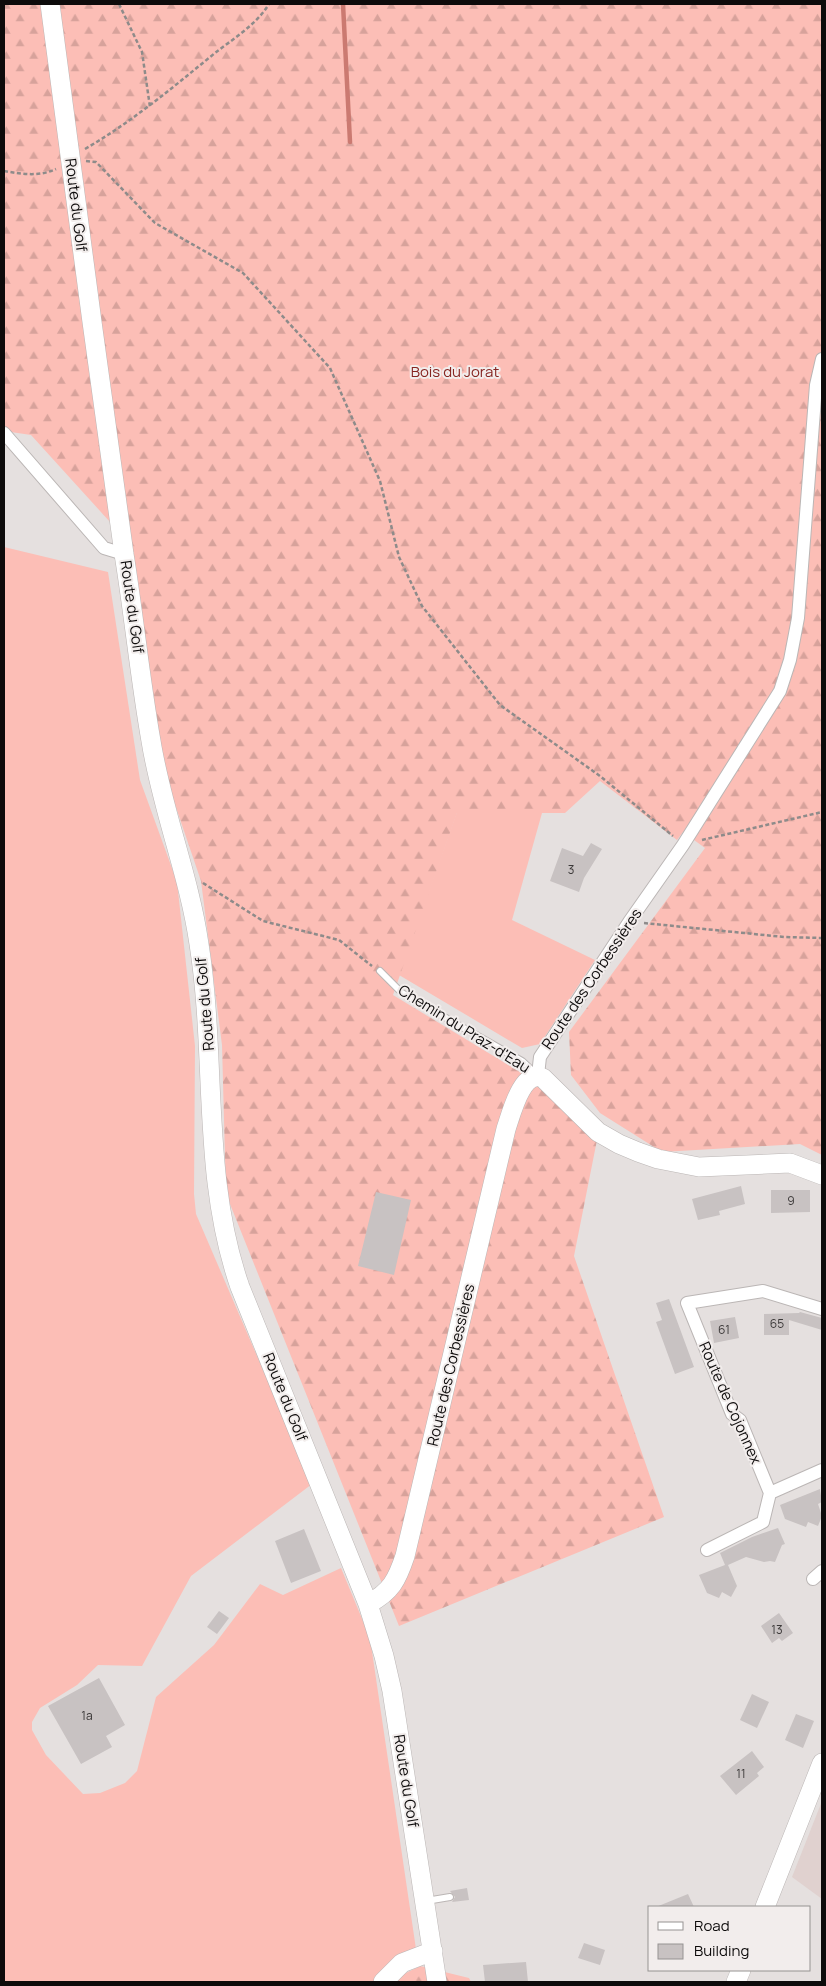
<svg xmlns="http://www.w3.org/2000/svg" width="826" height="1986" font-family="Manrope,sans-serif">
<style>
.built{fill:#e0d1cf}
.grass{fill:#fcbeb6}
.forest{fill:url(#forest-firs)}
.lines{fill:none;stroke-linecap:round;stroke-linejoin:round}
.stream{stroke:#cb7a71;stroke-width:4.5}
.building{fill:#c8c2c2}
.lane-casing{stroke:#bbb6b5;stroke-width:8}
.street-casing{stroke:#bbb6b5;stroke-width:14}
.secondary-casing{stroke:#bbb6b5;stroke-width:20}
.path{stroke:#8e8b8a;stroke-width:2.5;stroke-dasharray:4 2.5;stroke-linecap:butt}
.lane{stroke:#fff;stroke-width:6}
.street{stroke:#fff;stroke-width:12}
.secondary{stroke:#fff;stroke-width:19}
.labels{text-anchor:middle;stroke-width:4;stroke-linejoin:round;paint-order:stroke}
.number-label{font-size:12px;fill:#3c3939}
.street-label{font-size:15px;fill:#0d0b0b;stroke:#f2edec}
.park-label{font-size:15px;fill:#862521;stroke:#f2edec}
</style>
<defs>
<pattern id="forest-firs" width="22" height="20" patternUnits="userSpaceOnUse" patternTransform="scale(1.25)"><rect width="22" height="20" fill="#fcbeb6"/><path d="M5 1l3.5 6h-7zM16 11l3.5 6h-7z" fill="#d7a29b"/></pattern>
</defs>
<rect width="100%" height="100%" fill="#e5e0df"/>
<path class="built" d="M822 1801V1899L792 1877Z"/>
<path class="grass" d="M4 547 108 572 140 780 177 882 195 1046 194 1194 196 1214 312 1484 191 1576 142 1666 98 1665 77 1685 40 1708 32 1722V1730L46 1755 83 1794 100 1793 125 1783 137 1771 156 1697 214 1645 260 1584 283 1595 341 1568 370 1638 416 1949 384 1982H4Z
M457 812 542 813 512 920 595 960 540 1044 522 1048 399 975Z"/>
<path class="forest" d="M4 4H822V1155L800 1144 662 1152 600 1113 571 1075 569 1032 705 848 683 832 677 840 600 781 565 813H457L393 995 533 1080 597 1140 574 1256 664 1517 399 1626 226 1194 222 1045 201 881 165 775 130 544 31 435 4 431Z
M420 1966 469 1978 471 1982H395L394 1979Z"/>
<g class="lines">
<path class="stream" d="M343 4 350 142"/>
</g>
<path class="building" d="M591 843 602 849 584 878 579 892 550 881 562 848 583 856Z
M741 1186 745 1204 719 1211 720 1215 698 1220 692 1199Z
M771 1190H810V1212L771 1213Z
M376 1192 411 1200 394 1275 358 1266Z
M669 1299 694 1367 675 1374 656 1322 662 1320 656 1303Z
M800 1312 822 1318V1330L789 1320V1335H764V1314L799 1313Z
M735 1317 739 1338 714 1343 710 1321Z
M820 1489 822 1502 818 1504 822 1516 818 1526 808 1522 806 1527 785 1519 780 1505Z
M778 1528 785 1544 782 1545 775 1562 770 1561 764 1562 746 1557 728 1565 737 1586 731 1597 722 1592 719 1598 707 1593 699 1575 725 1565 720 1553 752 1537Z
M304 1529 321 1571 291 1583 275 1541Z
M219 1611 229 1618 217 1634 207 1627Z
M779 1613 793 1633 782 1641 779 1638 772 1643 761 1626Z
M99 1678 125 1725 106 1736 112 1747 81 1764 48 1706Z
M752 1694 769 1702 757 1728 740 1720Z
M796 1714 814 1721 803 1748 785 1740Z
M752 1751 764 1767 757 1773 759 1776 736 1795 720 1776Z
M467 1888 469 1900 452 1902 455 1897 450 1891Z
M688 1894 694 1907H656Z
M584 1943 605 1950 600 1965 578 1958Z
M526 1962 528 1982H485L483 1965Z"/>
<g class="lines">
<g class="lane-casing">
<path id="lane" d="M380 971 402 993 522 1061 537 1075
M426 1901 450 1897"/>
</g>
<g class="street-casing">
<path id="street" d="M4 433 104 548 124 554
M538 1075 540 1057 629 922 683 845 780 691 790 660 798 618 816 385 822 359
M770 1493 822 1470
M707 1550 763 1522 770 1493 740 1420 732 1414 687 1303 763 1291 822 1309
M813 1579 822 1571"/>
</g>
<g class="secondary-casing">
<path id="secondary" d="M50 4C74 187 98 371 124 554 134 616 140 679 151 741 162 810 189 875 199 944 217 1058 201 1176 240 1287L368 1604 384 1656 392 1691 437 1982
M368 1604C391 1592 397 1580 405 1556L506 1129C511 1115 522 1068 543 1078L598 1132 619 1144 638 1152 658 1159 699 1167 790 1163 822 1175
M765 1907 822 1763
M383 1982 402 1963 433 1951
M736 1982 741 1970"/>
</g>
<path class="path" d="M119 4 142 52 150 107
M85 149C133 121 172 88 215 53 233 39 257 24 269 4
M86 161 96 162 155 223 243 273 330 368 380 481 399 557 422 606 500 705 600 776 673 836
M4 171C22 174 39 177 56 169
M702 840 822 812
M203 883 263 921 339 940 372 966
M644 923 784 937 822 938"/>
<use href="#lane" class="lane"/>
<use href="#street" class="street"/>
<use href="#secondary" class="secondary"/>
</g>
<g class="labels">
<g class="number-label">
<text x="571" y="874">3</text>
<text x="791" y="1205">9</text>
<text x="777" y="1328">65</text>
<text x="724" y="1334">61</text>
<text x="777" y="1634">13</text>
<text x="87" y="1720">1a</text>
<text x="741" y="1778">11</text>
</g>
<g class="street-label">
<text transform="translate(76 205) rotate(83)" y="5">Route du Golf</text>
<text transform="translate(132 607) rotate(82)" y="5">Route du Golf</text>
<text transform="translate(592 979) rotate(-56)" y="5">Route des Corbessières</text>
<text transform="translate(205 1004) rotate(-95)" y="5">Route du Golf</text>
<text transform="translate(464 1029) rotate(32)" y="5">Chemin du Praz-d'Eau</text>
<text transform="translate(451 1365) rotate(-77)" y="5">Route des Corbessières</text>
<text transform="translate(285 1397) rotate(68)" y="5">Route du Golf</text>
<text transform="translate(730 1403) rotate(66)" y="5">Route de Cojonnex</text>
<text transform="translate(406 1781) rotate(81)" y="5">Route du Golf</text>
</g>
<g class="park-label">
<text x="455" y="377">Bois du Jorat</text>
</g>
</g>
<rect width="826" height="1986" fill="none" stroke="#0d0b0b" stroke-width="10"/>
<rect x="648" y="1906" width="162" height="65" fill="#f2edec" stroke="#969392"/>
<rect x="658" y="1922" width="25" height="8" fill="#ffffff" stroke="#969392"/>
<text x="694" y="1931" font-size="15" fill="#0d0b0b">Road</text>
<rect x="658" y="1944" width="25" height="15" fill="#c8c2c2" stroke="#969392"/>
<text x="694" y="1956" font-size="15" fill="#0d0b0b">Building</text>
</svg>
